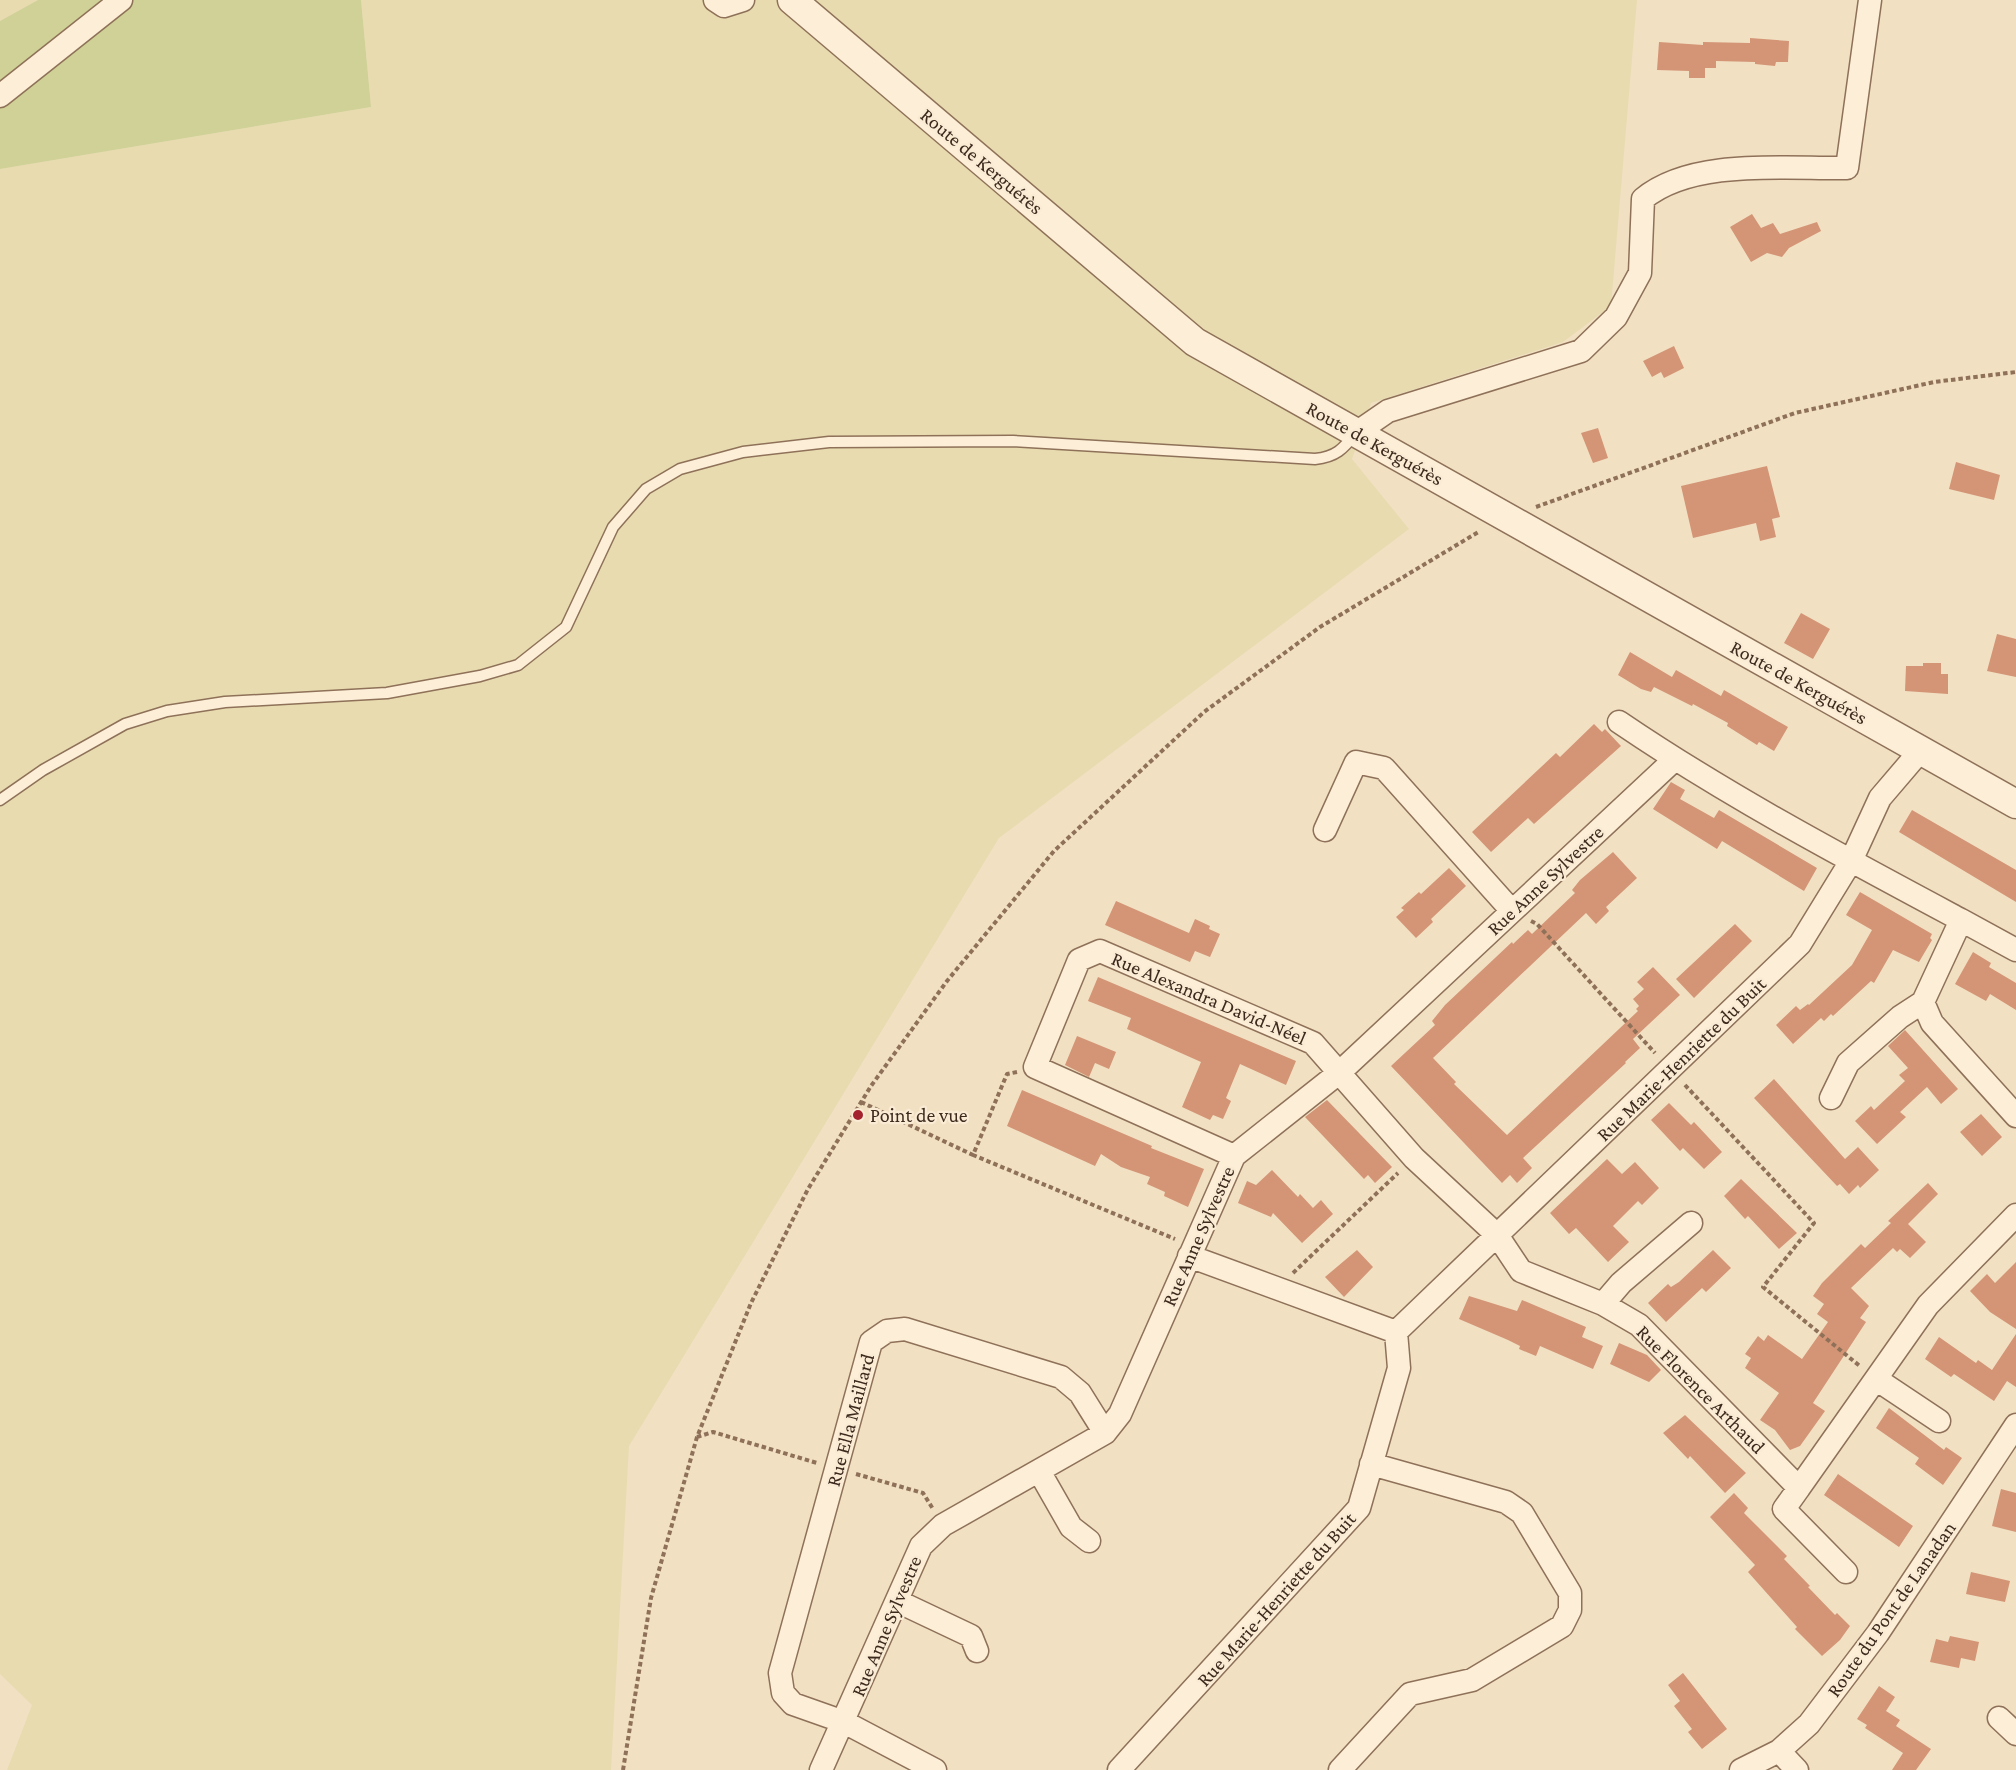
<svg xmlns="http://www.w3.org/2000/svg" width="2016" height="1770" font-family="'Crimson Pro',serif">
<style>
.farmland{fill:#e8dbb0}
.green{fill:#cfd196}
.building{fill:#d39576}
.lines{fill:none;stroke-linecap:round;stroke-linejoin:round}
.service-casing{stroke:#8e7158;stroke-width:13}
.minor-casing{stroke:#8e7158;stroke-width:25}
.tertiary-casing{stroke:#8e7158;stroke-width:31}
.path{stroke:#8e7158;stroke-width:4;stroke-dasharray:4.5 3;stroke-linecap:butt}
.service{stroke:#fceed7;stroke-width:10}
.minor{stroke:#fceed7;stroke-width:22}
.tertiary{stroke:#fceed7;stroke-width:28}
.poi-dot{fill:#a3222d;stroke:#f9ebd4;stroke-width:2}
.labels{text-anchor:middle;stroke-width:4.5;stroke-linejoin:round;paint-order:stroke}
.street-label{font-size:20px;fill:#3d2a1d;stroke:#f9ebd4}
.poi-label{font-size:20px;fill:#3d2a1d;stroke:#f9ebd4;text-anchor:start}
</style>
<rect width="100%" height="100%" fill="#f2e0c3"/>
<path class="farmland" d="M0 0H38L0 21Z
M361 0H1637L1611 306 1563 342 1371 403 1352 459 1409 529 999 838 629 1446 611 1770H7L32 1705 0 1674V169L371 107Z"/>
<path class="green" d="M38 0H361L371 107 0 169V21Z"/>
<path class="building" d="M1750 38 1789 41 1788 62H1776L1775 66 1755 64V62L1716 61V68H1705V78H1689V71L1657 70 1659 42 1703 45V42L1750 43Z
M1752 214 1761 228 1773 223 1780 234 1817 222 1821 231 1789 248 1782 257 1767 253 1751 262 1730 227Z
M1674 346 1684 368 1664 378 1661 372 1652 377 1643 361Z
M1598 428 1608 458 1593 463 1581 433Z
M1956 462 2000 475 1994 500 1949 489Z
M1767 466 1780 517 1772 519 1776 537 1760 541 1756 523 1693 538 1681 486Z
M1801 613 1830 629 1813 659 1784 643Z
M1997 634 2016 639V677L1987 671Z
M1630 652 1672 677 1676 670 1721 696 1724 690 1788 727 1774 751 1759 742 1757 745 1727 726 1728 723 1693 704 1692 706 1654 687 1651 692 1641 689 1618 675Z
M1923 663H1941V674H1948V694L1905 691 1906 666H1923Z
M1594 724 1602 732 1605 729 1621 746 1534 824 1528 818 1491 852 1472 832 1556 753 1560 757Z
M1671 782 1685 790 1680 799 1714 818 1719 810 1817 868 1804 891 1722 841 1717 849 1653 809Z
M1912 810 2016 870V902L1899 832Z
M1613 852 1637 878 1606 907 1609 911 1596 924 1586 913 1433 1058 1456 1082 1454 1084 1507 1135 1638 1011 1636 1009 1639 1006 1633 999 1644 989 1637 982 1653 967 1680 995 1633 1039 1640 1048 1625 1062 1626 1063 1523 1158 1532 1168 1517 1183 1510 1175 1502 1183 1391 1066 1435 1025 1432 1021 1445 1005 1512 942 1513 944 1528 930 1532 934 1575 893 1572 890 1580 880Z
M1449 868 1466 886 1431 919 1433 922 1416 938 1396 917 1404 910 1401 908 1419 892 1421 894Z
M1860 892 1932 934 1930 938 1932 940 1919 962 1893 950 1874 983 1871 981 1833 1016 1831 1014 1824 1021 1821 1018 1793 1044 1776 1025 1796 1006 1800 1010 1808 1004 1809 1005 1852 965 1872 930 1846 915Z
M1116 901 1189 933 1195 919 1210 926 1209 929 1220 934 1210 957 1195 951 1190 962 1105 925Z
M1735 924 1752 941 1694 998 1676 979Z
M1973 952 1991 963 1989 967 2016 983V1010L1990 994 1986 1001 1955 984Z
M1098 977 1296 1061 1286 1085 1240 1064 1226 1098 1231 1101 1223 1119 1213 1115 1210 1120 1182 1107 1201 1062 1127 1029 1131 1018 1088 1001Z
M1905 1030 1958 1089 1941 1104 1927 1087 1900 1112 1906 1117 1877 1144 1855 1121 1871 1106 1874 1110 1905 1081 1899 1075 1908 1068 1888 1046Z
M1077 1036 1116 1052 1109 1069 1095 1063 1089 1077 1065 1065Z
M1774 1079 1845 1159 1858 1147 1879 1170 1860 1188 1858 1185 1849 1194 1840 1184 1837 1186 1754 1098Z
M1022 1090 1152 1146 1151 1148 1204 1169 1188 1207 1164 1196 1165 1192 1147 1184 1150 1177 1121 1167 1101 1154 1095 1166 1007 1126Z
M1327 1100 1392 1167 1375 1183 1368 1175 1364 1179 1305 1117Z
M1669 1103 1691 1125 1694 1122 1722 1152 1704 1169 1683 1148 1680 1151 1651 1120Z
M1981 1114 2002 1137 1982 1156 1960 1132Z
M1607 1159 1622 1174 1635 1162 1659 1188 1642 1205 1638 1201 1613 1226 1629 1242 1608 1262 1576 1228 1569 1234 1550 1213Z
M1272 1170 1298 1197 1300 1194 1313 1208 1321 1200 1333 1214 1302 1243 1273 1213 1271 1217 1238 1203 1247 1181 1256 1185Z
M1741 1179 1797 1233 1779 1249 1748 1216 1745 1219 1724 1196Z
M1928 1183 1938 1194 1908 1224 1926 1242 1910 1258 1900 1249 1897 1252 1893 1248 1851 1288 1869 1306 1860 1318 1866 1322 1813 1403 1825 1411 1800 1446 1790 1450 1775 1430 1760 1420 1779 1393 1745 1368 1751 1358 1745 1354 1758 1336 1764 1341 1768 1335 1802 1359 1828 1322 1817 1314 1824 1304 1813 1296 1822 1283 1861 1244 1865 1248 1891 1223 1888 1221Z
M1357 1250 1373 1267 1344 1297 1325 1277Z
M1713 1250 1731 1268 1706 1292 1702 1288 1666 1322 1648 1303 1668 1284 1671 1287 1679 1282Z
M2016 1262V1329L1990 1312 1970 1291 1987 1274 1995 1283Z
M1469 1296 1517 1311 1522 1300 1586 1327 1582 1337 1603 1346 1593 1369 1540 1346 1536 1356 1519 1349 1520 1346 1508 1340 1459 1319Z
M2016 1334V1387L2007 1381 1994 1401 1954 1374 1951 1377 1925 1359 1939 1337 1976 1363 1978 1360 1992 1370Z
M1619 1343 1647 1355 1661 1370 1649 1382 1610 1364Z
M1889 1408 1944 1450 1946 1447 1962 1458 1943 1485 1915 1464 1919 1458 1876 1428Z
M1685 1415 1746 1473 1725 1493 1690 1456 1688 1459 1663 1433Z
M1838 1474 1913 1526 1899 1547 1824 1495Z
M2001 1489 2016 1493V1532L1992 1526Z
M1734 1493 1748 1508 1744 1513 1787 1556 1784 1559 1810 1586 1808 1587 1835 1615 1837 1613 1850 1626 1840 1640 1822 1656 1795 1629 1797 1627 1748 1572 1755 1565 1710 1517Z
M1971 1572 2010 1581 2005 1602 1966 1594Z
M1950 1636 1979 1642 1975 1661 1961 1658 1959 1668 1930 1662 1936 1639 1948 1642Z
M1683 1673 1727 1729 1702 1749 1688 1732 1692 1729 1674 1706 1680 1701 1668 1685Z
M1879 1686 1895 1697 1886 1711 1900 1720 1896 1726 1931 1749 1916 1770H1892L1903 1753 1865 1728 1867 1725 1857 1719Z"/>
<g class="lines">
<g class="service-casing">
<path id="service" d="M0 800 43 770 125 724 167 711 225 702 387 693 480 676 518 665 566 627 613 527 646 489 680 469 743 452 829 442 1013 441 1315 459C1336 457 1343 449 1356 433"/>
</g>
<g class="minor-casing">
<path id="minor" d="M715 0 724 6 743 0
M0 96 121 0
M1356 433 1388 411 1581 351 1616 317 1640 273 1643 199C1692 158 1786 169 1847 168L1870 0
M1619 722C1728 796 1845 858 1961 920L1923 1002 1932 1023 2016 1116
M1325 830 1356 762 1384 768 1512 911
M1961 920 2016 950
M1831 1098 1848 1063 1900 1017 1923 1002
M1234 1156 1035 1067 1079 960 1100 951 1313 1043 1414 1158 1497 1235 1521 1271 1603 1304 1639 1325 1799 1488 1928 1305 2016 1215
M1189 1256 1396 1332 1800 944 1851 861 1880 798 1921 750
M1603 1304 1621 1283 1691 1223
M1876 1379 1939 1421
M1039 1471 1071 1527 1089 1541
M1799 1488 1784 1509 1846 1572
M897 1601 971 1636 977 1651
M1999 1718 2016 1734
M1779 1751 1797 1770
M821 1770 921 1546 943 1525 1105 1433 1120 1414 1234 1156 1340 1072 1674 760
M935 1770 844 1722 793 1704 783 1693 780 1673 871 1342 887 1331 905 1329 1061 1377 1080 1393 1105 1433
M1119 1770 1359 1508 1399 1368 1396 1332
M1340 1770 1410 1694 1472 1680 1562 1626 1570 1610V1593L1522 1513 1506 1502 1371 1464
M1741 1770 1779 1751 1809 1724 1878 1633 2016 1425"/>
</g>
<g class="tertiary-casing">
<path id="tertiary" d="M792 0 1195 342 2016 804"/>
</g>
<path class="path" d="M1536 507 1795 413 1934 382 2016 372
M1531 921 1537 924 1655 1053
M1017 1072 1007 1074 973 1155 1175 1239
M1685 1085 1814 1223 1763 1287 1861 1367
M861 1102 973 1155
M1293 1273 1398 1173
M697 1437 713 1432 817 1463
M856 1474 923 1493 933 1509
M623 1770 651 1598 697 1437 751 1303 808 1189 871 1086 947 981 1054 851 1204 712 1320 627 1480 531"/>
<use href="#service" class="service"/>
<use href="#minor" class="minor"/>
<use href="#tertiary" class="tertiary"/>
</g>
<circle class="poi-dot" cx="858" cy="1115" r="6"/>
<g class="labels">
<g class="street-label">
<text transform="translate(982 161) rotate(40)" y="7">Route de Kerguérès</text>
<text transform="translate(1375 443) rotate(29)" y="7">Route de Kerguérès</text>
<text transform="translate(1799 682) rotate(29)" y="7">Route de Kerguérès</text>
<text transform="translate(1545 880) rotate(-43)" y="7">Rue Anne Sylvestre</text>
<text transform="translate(1209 998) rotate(23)" y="7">Rue Alexandra David-Néel</text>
<text transform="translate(1681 1059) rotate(-44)" y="7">Rue Marie-Henriette du Buit</text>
<text transform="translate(1198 1236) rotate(-66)" y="7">Rue Anne Sylvestre</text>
<text transform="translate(1701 1389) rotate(45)" y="7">Rue Florence Arthaud</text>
<text transform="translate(850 1420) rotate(-75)" y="7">Rue Ella Maillard</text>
<text transform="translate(1276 1599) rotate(-48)" y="7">Rue Marie-Henriette du Buit</text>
<text transform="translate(1891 1609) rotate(-55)" y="7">Route du Pont de Lanadan</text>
<text transform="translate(886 1626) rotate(-67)" y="7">Rue Anne Sylvestre</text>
</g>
<g class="poi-label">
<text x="870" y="1122">Point de vue</text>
</g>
</g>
</svg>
